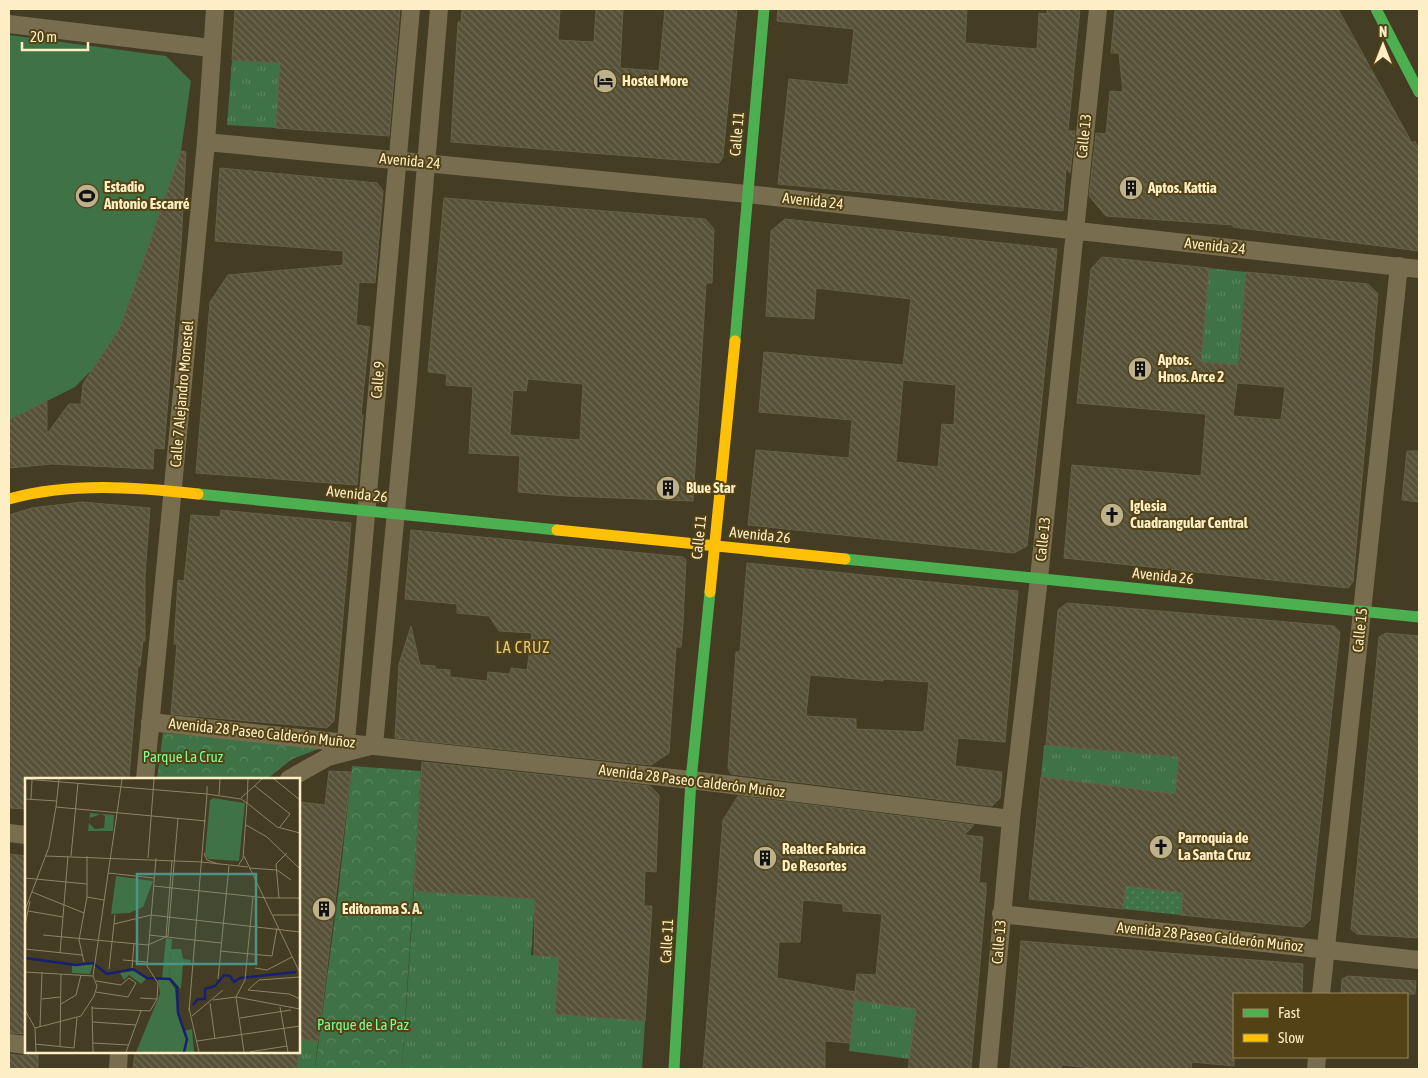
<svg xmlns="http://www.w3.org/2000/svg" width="1428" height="1078" font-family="'Asap Condensed',sans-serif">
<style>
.grass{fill:url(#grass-tufts)}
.forest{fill:url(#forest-crowns)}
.garden{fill:url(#garden-dots)}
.pitch{fill:#3f7245}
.building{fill:url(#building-back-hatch);stroke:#666145;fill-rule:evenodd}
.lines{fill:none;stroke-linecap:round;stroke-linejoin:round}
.street{stroke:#786d4f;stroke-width:18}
.fast{stroke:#4caf50;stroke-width:11}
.slow{stroke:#ffc107;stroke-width:11}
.labels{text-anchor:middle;stroke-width:4;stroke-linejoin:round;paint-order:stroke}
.poi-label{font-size:15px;font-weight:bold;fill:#feeec6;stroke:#524215;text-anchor:start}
.street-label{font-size:15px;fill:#feeec6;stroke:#524215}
.park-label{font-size:15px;fill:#7afe96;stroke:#524215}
.neighbourhood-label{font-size:16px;letter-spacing:1px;fill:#e9c874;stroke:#524215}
.inset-river{fill:none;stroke:#172173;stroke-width:2.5}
.inset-road{fill:none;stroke:#8e8364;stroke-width:1}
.view{fill:#4b9484;fill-opacity:0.15;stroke:#4b9484;stroke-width:2.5}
.inset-edge{fill:none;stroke:#feeec6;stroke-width:2.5}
</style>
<defs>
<pattern id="grass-tufts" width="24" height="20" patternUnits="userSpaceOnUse" patternTransform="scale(1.25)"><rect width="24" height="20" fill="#3f7245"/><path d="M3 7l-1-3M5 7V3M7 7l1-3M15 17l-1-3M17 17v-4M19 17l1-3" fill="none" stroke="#5c865e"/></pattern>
<pattern id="forest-crowns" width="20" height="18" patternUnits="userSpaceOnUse" patternTransform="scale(1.25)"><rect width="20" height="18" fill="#3f7245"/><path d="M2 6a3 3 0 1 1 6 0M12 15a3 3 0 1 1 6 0" fill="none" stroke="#5c865e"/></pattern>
<pattern id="garden-dots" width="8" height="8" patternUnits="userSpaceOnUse" patternTransform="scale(1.25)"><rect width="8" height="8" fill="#3f7245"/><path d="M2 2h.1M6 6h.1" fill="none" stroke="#5c865e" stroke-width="1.8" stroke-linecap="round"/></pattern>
<pattern id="building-back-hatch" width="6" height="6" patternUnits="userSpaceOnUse" patternTransform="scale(1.25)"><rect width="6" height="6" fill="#565138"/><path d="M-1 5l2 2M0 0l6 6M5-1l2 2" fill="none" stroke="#6f6a53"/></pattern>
</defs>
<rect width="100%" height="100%" fill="#443c23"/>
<path class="grass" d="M232 60 280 63 276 128 227 125Z
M1209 268 1246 272 1236 391 1223 390 1225 364 1201 362Z
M1044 745 1179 757 1175 794 1041 777Z
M414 891 535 899 531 955 559 957 555 1014 645 1021 642 1069H402Z
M854 1000 917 1009 971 1067 849 1051Z
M300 1039 318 1041 315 1069H297Z"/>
<path class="forest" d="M163 733 324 747 292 759 267 779H157Z
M352 766 421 771 402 1069H315L339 886Z"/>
<path class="garden" d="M1195 796 1181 915 1123 909 1135 807Z"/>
<path class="pitch" d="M9 35 166 56 191 81 181 151 121 326 92 370 75 387 9 420Z"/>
<path class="building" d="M235 9H400L389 136 276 128 280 63 232 60Z
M470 9H560L558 40 594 42 596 9H623L620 68 659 71 665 9H737L723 157 719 163 451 142 458 22H461L462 10 470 11Z
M778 9H967L965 43 1037 49 1039 13 1047 14V9H1080L1068 131H1075L1070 173 1066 168 1063 211 778 184 789 79 848 85 854 29 777 21Z
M1115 9H1338L1412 143 1415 141 1419 150V251L1233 227V225L1106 216 1089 196 1096 133 1106 134 1110 91 1123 92 1119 53H1111Z
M181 151 186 152 181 244 164 449 154 448 153 469 52 464 9 468V420L47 401V434L69 404H81L83 384 121 326Z
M220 168 377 183 383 191 375 283 359 282 356 325 370 327 361 415H363L357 485 196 473 210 302 228 275 343 265V251L215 241Z
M444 198 705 219 714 229 712 283H706L693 501 567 496 518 492 520 456 469 453 473 387 446 385 447 374 428 372ZM528 379 583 384 580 440 510 435 513 390 526 391Z
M785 219 1057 249 1027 546 1014 553 748 525 756 450 849 458 852 420 759 412 764 352 903 365 911 299 816 288 814 319 766 316 771 231ZM903 380 956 385 954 425 942 424 938 467 896 462Z
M1102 257 1209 268 1201 362 1239 365 1246 272 1368 284 1378 294 1353 582 1348 588 1064 558 1072 465 1201 476 1206 414 1077 403 1091 269ZM1237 383 1285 387 1281 420 1233 416Z
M1407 451H1419V502L1402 500Z
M82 502 150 508 145 575V641H143L140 666H138L129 779H26V809L9 808V515L32 508Z
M221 510 351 523 334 721 327 728 171 714 177 644H174L178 580 184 581 191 515 220 517Z
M411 530 683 557 686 560 683 623 681 647H676L669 753 651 765 395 738 399 664 411 626 420 665 435 666V669L450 670V677L487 681 488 672 510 674 511 668 527 670 532 633 499 631 489 616 457 613V604L405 599Z
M747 563 1018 591 1005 742 958 738 955 766 1002 772 1000 798 992 806 731 774 728 768 736 652H740ZM810 675 883 681V679L929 682 924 732 856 729V719L806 716Z
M1067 603 1334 626 1340 632 1310 920 1303 927 1181 915 1183 893 1126 886 1123 909 1029 899 1041 777 1175 794 1179 757 1046 745 1058 610Z
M1386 633 1419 636V938L1357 934 1351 929 1379 637Z
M422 762 650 786 659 795 656 872 645 871 644 906H652L645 1021 555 1014 559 957 534 956 535 899 414 891Z
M329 771 351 772 318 1041 299 1039V802L325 805Z
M738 796 974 825 964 835 983 837 979 883H986V893L971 1069H908L916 1009 854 1000 857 974 876 975 882 914 843 911V904L803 900 800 942H779L777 978 855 992 850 1043 825 1041V1069H703L723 820Z
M9 854 26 856V1034L9 1033Z
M1021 941 1303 964 1302 994H1234V1066L1192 1062 1191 1069H1101L1062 1065 1061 1069H1010Z
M1348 976 1416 981 1415 994H1341L1342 979Z
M34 1052H38V1069H9V1054L25 1056Z
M135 1052H299L297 1069H133Z"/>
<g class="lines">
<path class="street" d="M9 24 211 48
M206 142 747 194 1419 269
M150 722 691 780 1011 819
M345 752 411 9
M145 779 206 142 215 9
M289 779 328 757 374 745 406 405 439 9
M9 833 26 835
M1001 914 1419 960
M1321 994 1399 266
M9 1043 26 1045
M118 1069 119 1052
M988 1069 1011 819 1039 578 1098 9
M1316 1069 1317 1057"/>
<path class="fast" d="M1376 9 1419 92
M735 341 764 9
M198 494 557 530
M845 559 1419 617
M674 1069 691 780 710 592"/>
<path class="slow" d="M9 499C70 482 136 487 198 494
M557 530 845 559
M710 592 735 341"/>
</g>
<defs>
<g id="hotel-disc" transform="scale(1.25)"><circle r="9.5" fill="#bdb08d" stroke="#524215"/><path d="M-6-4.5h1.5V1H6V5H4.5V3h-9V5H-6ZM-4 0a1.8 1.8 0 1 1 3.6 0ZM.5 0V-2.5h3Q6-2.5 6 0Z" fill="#111"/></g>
<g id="building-disc" transform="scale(1.25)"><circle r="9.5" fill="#bdb08d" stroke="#524215"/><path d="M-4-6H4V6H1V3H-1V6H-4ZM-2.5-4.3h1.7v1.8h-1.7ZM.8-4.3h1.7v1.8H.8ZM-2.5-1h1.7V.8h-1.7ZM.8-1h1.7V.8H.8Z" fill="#111"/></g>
<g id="stadium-disc" transform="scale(1.25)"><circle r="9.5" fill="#bdb08d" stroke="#524215"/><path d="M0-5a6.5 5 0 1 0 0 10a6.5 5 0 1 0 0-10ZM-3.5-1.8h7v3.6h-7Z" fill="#111"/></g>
<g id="church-disc" transform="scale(1.25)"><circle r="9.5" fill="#bdb08d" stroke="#524215"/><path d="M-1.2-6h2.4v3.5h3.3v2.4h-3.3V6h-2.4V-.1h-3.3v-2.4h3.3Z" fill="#111"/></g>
</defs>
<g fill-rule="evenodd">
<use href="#hotel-disc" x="605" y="81"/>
<use href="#building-disc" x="1131" y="188"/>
<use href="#stadium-disc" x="87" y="196"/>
<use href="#building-disc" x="1140" y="369"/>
<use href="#building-disc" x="668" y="488"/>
<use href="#church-disc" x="1112" y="515"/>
<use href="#church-disc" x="1161" y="847"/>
<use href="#building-disc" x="765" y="858"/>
<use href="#building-disc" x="324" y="909"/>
</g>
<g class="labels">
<g class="poi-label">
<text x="622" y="86">Hostel More</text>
<text x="104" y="192">Estadio<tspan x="104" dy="17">Antonio Escarré</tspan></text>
<text x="1148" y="193">Aptos. Kattia</text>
<text x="1158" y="365">Aptos.<tspan x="1158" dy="17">Hnos. Arce 2</tspan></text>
<text x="686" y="493">Blue Star</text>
<text x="1130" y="511">Iglesia<tspan x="1130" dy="17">Cuadrangular Central</tspan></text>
<text x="1178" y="843">Parroquia de<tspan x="1178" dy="17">La Santa Cruz</tspan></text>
<text x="782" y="854">Realtec Fabrica<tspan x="782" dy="17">De Resortes</tspan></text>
<text x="342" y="914">Editorama S. A.</text>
</g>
<g class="street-label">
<text transform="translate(737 134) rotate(-85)" y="5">Calle 11</text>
<text transform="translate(1084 136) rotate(-84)" y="5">Calle 13</text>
<text transform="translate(410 161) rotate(5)" y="5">Avenida 24</text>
<text transform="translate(813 201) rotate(6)" y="5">Avenida 24</text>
<text transform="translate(1215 246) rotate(6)" y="5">Avenida 24</text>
<text transform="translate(378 380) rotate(-85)" y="5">Calle 9</text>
<text transform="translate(182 394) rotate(-85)" y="5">Calle 7 Alejandro Monestel</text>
<text transform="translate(357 494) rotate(6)" y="5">Avenida 26</text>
<text transform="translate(760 535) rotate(6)" y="5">Avenida 26</text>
<text transform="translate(699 537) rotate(-84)" y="5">Calle 11</text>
<text transform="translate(1043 539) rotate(-84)" y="5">Calle 13</text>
<text transform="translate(1163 576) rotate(6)" y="5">Avenida 26</text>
<text transform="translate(1360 630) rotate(-84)" y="5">Calle 15</text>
<text transform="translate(262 733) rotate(6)" y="5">Avenida 28 Paseo Calderón Muñoz</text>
<text transform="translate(692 781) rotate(7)" y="5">Avenida 28 Paseo Calderón Muñoz</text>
<text transform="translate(1210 937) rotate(6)" y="5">Avenida 28 Paseo Calderón Muñoz</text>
<text transform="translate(667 941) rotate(-87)" y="5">Calle 11</text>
<text transform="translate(999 942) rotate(-85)" y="5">Calle 13</text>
</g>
<g class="park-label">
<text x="183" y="762">Parque La Cruz</text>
<text x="363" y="1030">Parque de La Paz</text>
</g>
<g class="neighbourhood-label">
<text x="523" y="653">LA CRUZ</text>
</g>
</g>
<g transform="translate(25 778)">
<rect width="275" height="275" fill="#443c23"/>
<path d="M146 171H156L158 181 166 182 165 187 158 186 156 211 144 200Z" fill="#3f7245"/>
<path d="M188 20 220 25 214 83 183 81 180 76 185 22ZM141 160 147 161 144 202 150 211 152 233 158 253 167 251 169 274H111L135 216 133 201 137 200ZM68 186 65 196 47 195V187ZM109 193 121 201 116 206 104 197 99 202 95 195Z" fill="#3f7245"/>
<path d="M65 35 89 37 88 53H63ZM76 36 80 38 79 50 70 51 64 45 65 40Z" fill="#3f7245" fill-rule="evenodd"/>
<path d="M186 54 202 55 200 79 184 78ZM91 98 128 103 118 129 104 135 86 136ZM135 256 146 261 149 274H130V259Z" fill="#3f7245"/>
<path class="inset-river" d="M0 180 51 187 68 185 82 196 108 191 122 200 145 201 152 209 153 235 162 261 159 274M168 227 173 221H180V211L190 208 199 197 205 198 209 204 215 200 271 194"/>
<path class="inset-road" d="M0 1 182 16V8M223 1 222 25 252 49 275 55M249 1 275 22M230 8 265 36M194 17 195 1M216 20 237 1M0 21 32 23M6 21 7 2M31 29 34 1M221 47 242 59 275 91M255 49 265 36M179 75 182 82 193 86M21 78 177 84M46 78 53 5M219 78 275 195M123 80 129 1M177 84 223 89M224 90 252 92 266 102M83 95 129 100M0 100 62 106M129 108 242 120H275M7 114 59 135M62 119 79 122M254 120 251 86 262 75M0 132 24 69 31 29 181 43M3 133 38 139M248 137H275M89 146 126 137 275 154M0 147 5 123M18 157 123 167 143 158 153 40M124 157 196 165M141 159 147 82M0 171 57 177M195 173 247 178 252 150M35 175 43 78M98 182 122 184M59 184 54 162 62 119V78M107 190 109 165M230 190 242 192 267 179M84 191 90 137M0 194 68 198M68 198 97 1M275 199 234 202 223 212 264 216 275 221M193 201 204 88M71 214 103 219 111 205 104 200 96 207 71 203M115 220 132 221M17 221 35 219M188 222 211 219 275 231M185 225 190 261M36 226 51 217 56 197M67 228 68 274M255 229 263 274M67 230 125 233 132 221 133 205 122 188 131 80M164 230 174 274M0 232 10 250 11 274M164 233 182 16 216 21 222 25 218 80 213 88M167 238 198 212M215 240 266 232M68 244 111 247M15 249 17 194M10 250 56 238 69 218 72 208 68 198M172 263 275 248M68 265 103 267M10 266 49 270 52 240M35 269 36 196M101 274 116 233M219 274 211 219 220 202 228 119M224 274 262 268"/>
<path class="view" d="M112 96H231V186H112Z"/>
<rect width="275" height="275" class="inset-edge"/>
</g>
<rect width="1428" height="1078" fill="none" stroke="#feeec6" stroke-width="20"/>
<rect x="1233" y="993" width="175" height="65" fill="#524215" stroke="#97875c"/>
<rect x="1243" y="1009" width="25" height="8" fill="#4caf50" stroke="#97875c"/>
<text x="1278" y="1018" font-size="15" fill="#feeec6">Fast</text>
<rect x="1243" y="1034" width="25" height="8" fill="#ffc107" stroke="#97875c"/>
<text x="1278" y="1043" font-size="15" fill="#feeec6">Slow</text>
<g transform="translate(1383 45)" stroke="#524215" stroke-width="4" paint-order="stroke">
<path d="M0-4L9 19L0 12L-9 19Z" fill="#feeec6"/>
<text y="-8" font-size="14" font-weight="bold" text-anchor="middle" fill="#feeec6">N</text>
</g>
<path d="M22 42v8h66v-8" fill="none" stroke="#feeec6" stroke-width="2.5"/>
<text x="30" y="42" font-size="15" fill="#feeec6" stroke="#524215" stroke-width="4" paint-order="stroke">20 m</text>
</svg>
